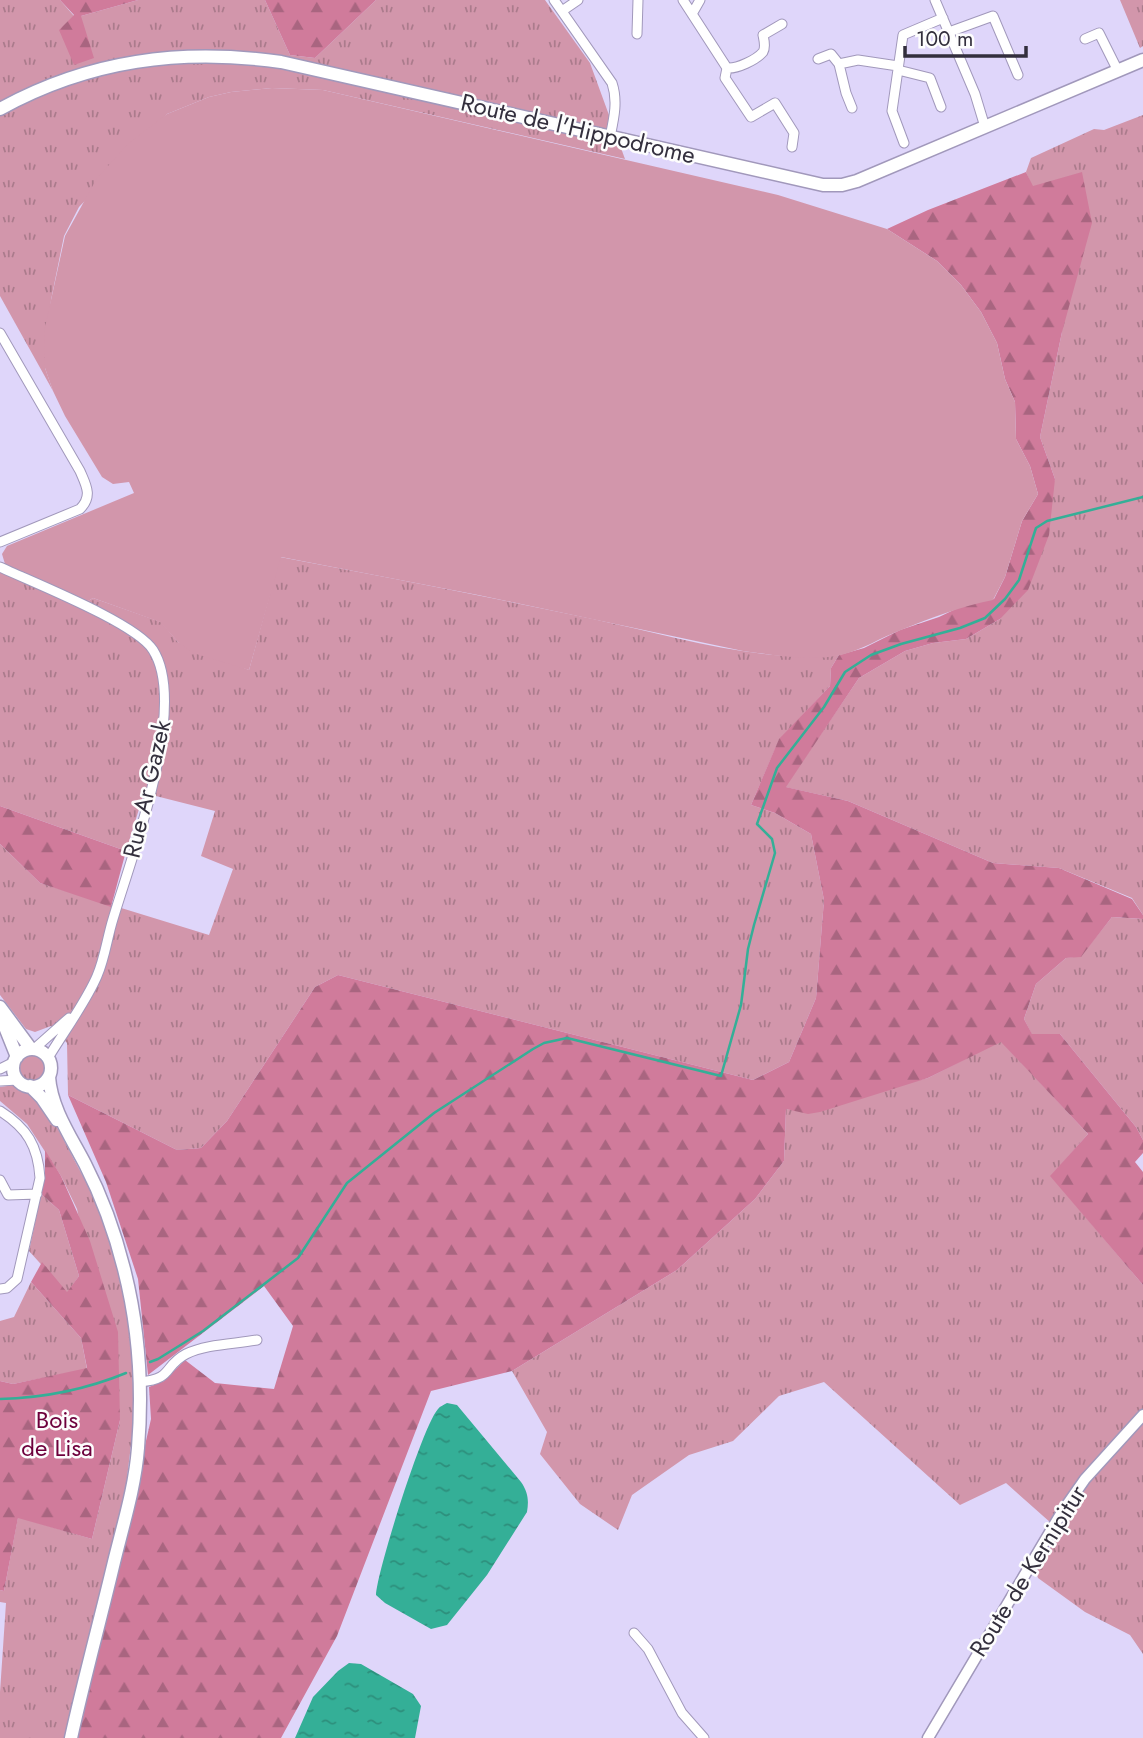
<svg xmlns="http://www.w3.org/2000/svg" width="1143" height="1738" font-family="Jost,sans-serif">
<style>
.grass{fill:url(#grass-tufts)}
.forest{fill:url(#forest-firs)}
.garden{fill:#d296ab}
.water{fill:url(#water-ripples)}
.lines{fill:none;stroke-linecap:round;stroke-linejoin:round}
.stream{stroke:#34af97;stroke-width:2.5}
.minor-casing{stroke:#a198bb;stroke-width:11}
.tertiary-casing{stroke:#a198bb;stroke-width:13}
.secondary-casing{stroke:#a198bb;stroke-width:15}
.minor{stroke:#fff;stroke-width:9}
.tertiary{stroke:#fff;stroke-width:10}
.secondary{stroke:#fff;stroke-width:12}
.labels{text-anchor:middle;stroke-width:5;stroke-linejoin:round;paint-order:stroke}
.street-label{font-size:24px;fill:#332f3d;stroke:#fdfdfd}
.park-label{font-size:24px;fill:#6d003c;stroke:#fdfdfd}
</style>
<defs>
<pattern id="grass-tufts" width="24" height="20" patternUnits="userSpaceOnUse" patternTransform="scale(1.75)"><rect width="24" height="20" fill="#d296ab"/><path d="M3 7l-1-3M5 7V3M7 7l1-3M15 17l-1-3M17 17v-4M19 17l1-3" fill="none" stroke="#ab7b8c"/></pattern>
<pattern id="forest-firs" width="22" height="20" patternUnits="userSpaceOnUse" patternTransform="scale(1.75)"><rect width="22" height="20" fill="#d07b9b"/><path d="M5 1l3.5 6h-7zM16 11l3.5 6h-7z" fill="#a96580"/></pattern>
<pattern id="water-ripples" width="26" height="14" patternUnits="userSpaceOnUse" patternTransform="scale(1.75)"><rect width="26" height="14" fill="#34af97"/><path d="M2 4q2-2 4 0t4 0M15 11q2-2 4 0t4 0" fill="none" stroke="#2d8f7c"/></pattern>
</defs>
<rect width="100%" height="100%" fill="#dfd6fa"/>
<path class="grass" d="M0 0H60L74 16H81L138 0H265L290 55 315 58 376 0H545L590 63 625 159 323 90 272 88 231 92 209 97 167 114 79 207 64 236 51 300 45 368 53 391 0 296Z
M1120 0H1143V46L1140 48Z
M1143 115V915L1132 898 1059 868 993 863 848 801 785 787 859 678 905 651 933 643 966 639 1000 619 1055 479 1040 437 1062 332 1032 186 1026 172 1031 158 1094 129 1104 130Z
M280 557C385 577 489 597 593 619 673 636 757 663 839 655L831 668 830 686 779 740 751 805 775 813 811 834 824 900 816 998 789 1062 753 1080 338 975 315 987 227 1121 201 1148 177 1150 68 1095 67 1043 51 1026 35 1032 26 1029 0 995V844L40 883 209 935 233 869 201 856 215 811 144 793 126 851 0 806V573L5 564 85 603 93 598 161 622 178 642 249 670Z
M1112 917 1143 919V1140L1136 1127 1060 1034 1032 1035 1024 1019 1036 984 1066 958 1081 956Z
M1001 1041 1088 1134 1051 1176 1143 1285V1654L1130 1635 1085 1612 1038 1578 1036 1572 1060 1531 1006 1483 960 1505 824 1382 779 1396 733 1441 689 1455 632 1495 618 1530 580 1504 540 1454 547 1432 512 1371 677 1270 755 1199 784 1161 786 1109 794 1110 928 1078Z
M19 1068a13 13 0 1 1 26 0a13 13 0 1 1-26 0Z
M14 1085 34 1094 58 1129 97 1203 118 1256 131 1324 134 1420 126 1486 65 1738H0V1692L6 1603 0 1602V1590L4 1591 18 1517 92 1539 120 1420 77 1209 61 1176 27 1124 0 1101V1087Z
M41 1194 59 1210 79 1276 67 1293 29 1251Z
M31 1282 81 1338 87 1369 13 1384 0 1381V1321L14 1317Z"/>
<path class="forest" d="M60 0H138L81 16 94 58 74 65 59 30 74 15Z
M265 0H376L315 58 290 55Z
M1026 172 1033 186 1082 172 1092 223 1062 332 1040 437 1055 479 1049 535 1028 590 1000 619 966 639 933 643 905 651 859 678 786 787 848 801 993 863 1059 868 1132 899 1143 915V919L1112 917 1081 957 1066 958 1036 984 1024 1019 1032 1034H1060L1136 1127 1143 1140V1153L1135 1162 1143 1172V1285L1050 1176 1088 1134 1001 1042 928 1078 820 1112 808 1114 786 1109 784 1161 755 1199 677 1270 512 1371 431 1391 337 1636 281 1738H78L151 1419 149 1387 164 1381 185 1360 215 1383 274 1389 293 1326 264 1286 148 1375 138 1279 106 1182 68 1095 177 1150 201 1148 227 1121 315 987 338 975 753 1080 789 1062 816 998 824 900 811 834 775 813 751 805 779 739 830 686 831 668 839 655 864 648 900 630 939 617 964 605 994 599 1005 577 1022 521 1038 494 1030 466 1016 439 1015 402 1005 379 997 343 981 312 961 285 937 261 887 229 928 210Z
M0 806 126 851 111 907 40 883 0 844Z
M45 1150 61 1176 90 1241 118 1332 120 1420 92 1539 18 1518 4 1591 0 1590V1381L13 1384 87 1368 81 1338 31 1282 42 1262 67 1292 79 1276 59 1210 41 1194 45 1172Z"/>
<path class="garden" d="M272 88 323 90 778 195 887 229 937 261 961 285 981 312 997 343 1005 379 1015 402 1016 439 1030 466 1038 494 1022 521 1005 577 993 600C962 606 931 618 901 630 880 638 862 650 841 655 809 662 775 655 743 651L478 595 281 557 249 670 193 653 178 642 160 622 93 598 85 603 5 564 2 554 7 546 134 493 129 482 113 484 102 477 65 416 53 391 45 368 44 332 65 236 97 178 129 143 167 114 209 97 231 92Z"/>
<path class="water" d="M447 1403 457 1405 521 1482C528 1492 529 1500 527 1512L487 1575 447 1625 431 1629 385 1603 376 1595C377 1571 423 1425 438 1409 440 1406 444 1405 447 1403Z
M349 1663 361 1664 413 1694 421 1706 415 1738H295L313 1697 338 1671Z"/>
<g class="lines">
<path class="stream" d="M150 1362 158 1359 203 1331 298 1258 347 1183 434 1113 533 1049 544 1043 567 1038 721 1076 741 1005 748 949 754 925 775 853 772 839 757 824 777 768 824 707 845 672 871 655 901 644 960 628 985 618 1005 599 1019 580 1036 528 1047 521 1143 497
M0 1399C42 1398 87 1389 126 1373"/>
<g class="minor-casing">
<path id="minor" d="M554 0 612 83C618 101 614 118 610 137
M683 0 727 68 725 78 751 117 775 103 794 133 792 147
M935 0 975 94 985 127
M562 11 578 0
M692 14 700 0
M949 32 993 16 1018 75
M637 34 638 0
M1085 39 1099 33 1118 71
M818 59 831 54 839 64 858 60 898 66
M839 64 846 93 852 108
M727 68C737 69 756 60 763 52 766 47 764 40 763 35L782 24
M898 70 930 78 941 107
M904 143 892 111 903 35 943 18
M0 333 80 471C86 485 93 496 80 509L0 542
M0 567C34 583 136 623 153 650 189 706 131 858 113 919 107 938 105 958 97 976 86 1002 63 1033 48 1058
M34 1049 69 1018
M0 1069 14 1062
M0 1081 18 1080
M0 1111C27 1128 38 1146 40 1178L17 1279 7 1288 0 1289
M0 1180 8 1195 37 1194
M140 1382C174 1379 163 1366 186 1354 206 1344 235 1344 257 1340
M634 1633 648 1649 682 1713 704 1738"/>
</g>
<g class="tertiary-casing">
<path id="tertiary" d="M928 1738 1062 1512 1085 1479 1143 1415"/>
</g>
<g class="secondary-casing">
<path id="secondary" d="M0 109C89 60 181 48 281 62L823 185H842L857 181 1143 60
M0 1007 31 1049
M1 1017 17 1057
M13 1068a19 19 0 1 1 38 0a19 19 0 1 1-38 0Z
M49 1077C51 1108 71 1137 85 1164 102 1197 115 1233 124 1269 139 1328 143 1387 138 1448 135 1487 123 1525 114 1562 100 1621 84 1679 71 1738
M30 1086 42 1098 57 1120"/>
</g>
<use href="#minor" class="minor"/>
<use href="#tertiary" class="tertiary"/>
<use href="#secondary" class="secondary"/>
</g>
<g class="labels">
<g class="street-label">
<text transform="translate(578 129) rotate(13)" y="8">Route de l'Hippodrome</text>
<text transform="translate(147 789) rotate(-77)" y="8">Rue Ar Gazek</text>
<text transform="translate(1028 1571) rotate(-58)" y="8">Route de Kernipitur</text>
</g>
<g class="park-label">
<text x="57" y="1428">Bois<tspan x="57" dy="28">de Lisa</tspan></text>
</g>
</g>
<path d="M905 46v10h121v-10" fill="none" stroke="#332f3d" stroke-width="3.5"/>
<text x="916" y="46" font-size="21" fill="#332f3d" stroke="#fdfdfd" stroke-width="5" paint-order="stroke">100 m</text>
</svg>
